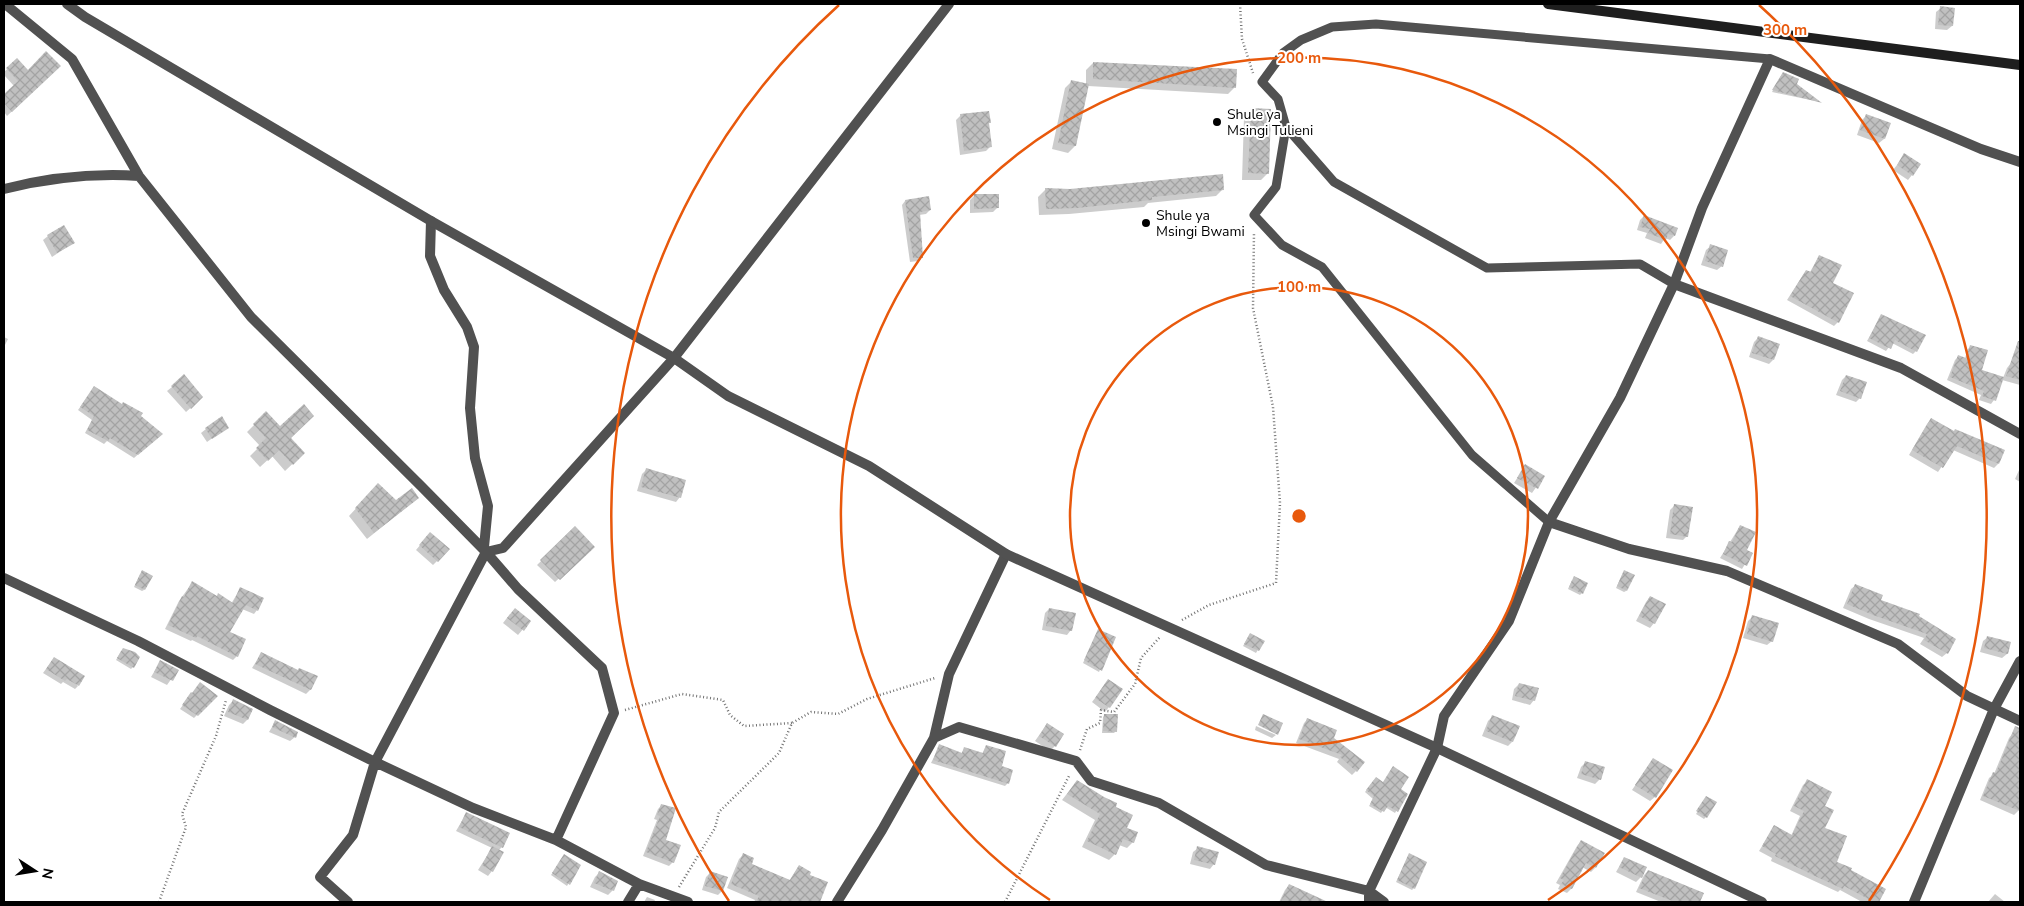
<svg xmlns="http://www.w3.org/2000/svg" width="2024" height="906" font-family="'Nunito Sans',sans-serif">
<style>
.shadow{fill:#0003}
.building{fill:url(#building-cross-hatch)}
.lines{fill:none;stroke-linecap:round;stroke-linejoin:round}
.path{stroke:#737373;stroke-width:2.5;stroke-dasharray:1 2.5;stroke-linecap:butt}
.service{stroke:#515151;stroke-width:9}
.minor{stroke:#515151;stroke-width:10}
.tertiary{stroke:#515151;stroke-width:10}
.secondary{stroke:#1e1e1e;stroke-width:10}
.ring{fill:none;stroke:#e8590c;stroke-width:2.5}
.poi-dot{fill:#000;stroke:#fff;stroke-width:2}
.labels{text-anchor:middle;stroke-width:4;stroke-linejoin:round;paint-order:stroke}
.poi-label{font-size:14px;fill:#000;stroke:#fff;text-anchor:start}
.centre{fill:#e8590c;stroke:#fff;stroke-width:2.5}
.ring-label{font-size:15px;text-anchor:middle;font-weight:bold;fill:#e8590c;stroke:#fff;stroke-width:4;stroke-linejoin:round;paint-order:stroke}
</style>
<defs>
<pattern id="building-cross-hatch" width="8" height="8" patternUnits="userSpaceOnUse" patternTransform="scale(1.25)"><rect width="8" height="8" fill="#c0c0c0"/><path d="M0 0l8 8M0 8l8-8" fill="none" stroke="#a3a3a3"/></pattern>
</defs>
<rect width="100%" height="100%" fill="#fff"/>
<path class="shadow" d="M1941 8 1952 26 1947 30 1935 29 1936 12Z
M17 60 28 72 60 66 7 116 4 112V96L14 86 4 75V72Z
M1093 63 1235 87 1228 94 1088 86 1075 146 1068 153 1052 149 1065 88 1072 81 1086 85V70Z
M1781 76 1796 84 1820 102 1772 92Z
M1251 110 1268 173 1261 180H1242L1244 117Z
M961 115 990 122 988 125 990 147 986 151 960 155 956 120Z
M1866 116 1889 124 1884 139 1879 143 1857 135 1862 120Z
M1905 155 1912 175 1908 180 1893 170Z
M1223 189 1216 196 1148 203 1144 207 1069 214 1039 215 1038 197 1045 190Z
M974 196 998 207 993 212 970 213V200Z
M905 201 930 210 926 214 919 215 921 257 918 261 910 262 902 205Z
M1644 216 1674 236 1670 240 1665 238 1661 244 1645 238 1647 233 1637 230 1640 220Z
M48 236 73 243 52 257 43 240Z
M1711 246 1722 266 1717 270 1701 265 1706 250Z
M1819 256 1832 284 1838 322 1834 326 1787 300 1803 275 1807 271 1810 272Z
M1881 316 1916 351 1913 354 1892 343 1886 351 1867 341Z
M4 337 8 339 4 347Z
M1758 338 1773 360 1769 364 1749 357 1754 342Z
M1971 346 1981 370 2003 378 2007 368 2011 363 2020 366V385L2002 380 1994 400 1991 404 1979 400 1981 395 1947 380 1955 360 1959 356 1965 359 1967 350Z
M1846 376 1860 398 1856 402 1836 395 1842 380Z
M172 387 197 402 186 412 167 391Z
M94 388 139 416 161 434 134 458 107 441 104 444 85 433 92 420 78 410Z
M266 413 304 453 285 471 272 456 260 467 250 456 260 446 247 432Z
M1931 419 1953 432 2003 451 1998 464 1994 468 1953 450 1938 472 1909 455 1927 424Z
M228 427 207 442 201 433 206 429Z
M1525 466 1544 476 1532 493 1514 483Z
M2020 468V482L2015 479Z
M646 470 680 497 676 502 637 491 642 474Z
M372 491 396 501 418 498 367 539 349 516Z
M1674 506 1687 536 1683 540 1666 538 1670 510Z
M1740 526 1746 550 1752 553 1742 569 1720 558Z
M575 528 593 547 555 582 537 565Z
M426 538 448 550 433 565 416 550Z
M1623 573 1626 591 1624 592 1616 588Z
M140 574 144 590 142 591 134 587Z
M1572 580 1582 593 1580 595 1568 589Z
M192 583 231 604 240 589 257 610 254 614 242 609 228 632 237 656 233 660 192 640 191 641 165 629 179 601Z
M1856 585 1879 601 1917 617 1947 653 1942 657 1920 644 1924 638 1869 619 1843 608 1851 589Z
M1650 597 1654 623 1650 628 1636 621 1646 602Z
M1049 609 1071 630 1067 635 1042 630 1045 613Z
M510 614 530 621 518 635 503 623Z
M1753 616 1772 641 1767 645 1743 638 1748 621Z
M1098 631 1114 638 1099 672 1083 663Z
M1250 634 1263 641 1256 653 1243 646Z
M1988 637 2010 643 2007 654 2002 658 1980 652 1983 641Z
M121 651 133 667 131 669 116 660Z
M261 654 298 671 316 676 310 690 306 694 252 668Z
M54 658 78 686 75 689 63 682 61 684 43 673Z
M160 662 177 671 167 685 151 677Z
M1108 681 1109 707 1105 712 1092 702Z
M1519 684 1534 700 1530 705 1512 700 1514 689Z
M191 694 216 696 194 718 180 709Z
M234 700 251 709 247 720 243 724 224 716 229 705Z
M1105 715 1116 731 1114 733H1102L1103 717Z
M1492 717 1512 742 1508 746 1482 736 1488 721Z
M1307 720 1333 738 1356 771 1352 775 1337 762 1339 759 1296 743 1304 723Z
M275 722 295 737 290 741 269 732Z
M1047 724 1055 746 1050 751 1035 741Z
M1256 726 1276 735 1272 738 1255 730Z
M2013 733 2020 736V809L2014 815 1980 800 1989 778 1994 774 2009 738Z
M940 745 961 754 964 749 982 754 986 746 1000 767 1012 771 1007 784 1005 786 931 763Z
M1653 759 1655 797 1650 801 1632 790Z
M1585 763 1600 779 1595 784 1577 778 1581 767Z
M1374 780 1406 794 1395 813 1385 807 1381 813 1369 806 1373 799 1365 792Z
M1077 781 1114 808 1133 842 1127 848 1119 845 1115 854 1109 860 1082 847 1095 820 1062 800Z
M1808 781 1824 807 1823 828 1836 863 1885 890 1878 902H1862L1840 890 1838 892 1771 861 1772 858 1759 851 1774 827 1791 836 1800 816 1790 811 1803 785Z
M1705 799 1706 817 1704 819 1696 814Z
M662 805 665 840 673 862 669 866 643 856 657 820 654 819 658 809Z
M466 814 502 847 498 851 492 871 488 876 478 870 492 848 456 831Z
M1581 841 1595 868 1591 872 1582 867 1571 889 1567 893 1558 889 1560 885 1556 883 1577 846Z
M1198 848 1214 864 1210 869 1190 864 1193 852Z
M743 855 750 864 789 881 799 866 808 876 820 898 816 902 802 897 800 902H754L755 900 727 888 739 859Z
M1409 855 1414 888 1412 890 1396 882Z
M563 858 579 865 567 886 551 875Z
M1624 858 1641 877 1636 882 1616 872Z
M1648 871 1702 894 1698 902H1661L1636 892 1644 875Z
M711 872 722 891 718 895 702 890 706 877Z
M599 873 613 890 608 895 590 887 595 877Z
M1289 885 1313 898 1322 902H1279L1285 890Z
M1995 894 2005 902H1988Z
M647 897 655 900 654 902H644Z"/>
<path class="building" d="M1940 6 1955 8 1953 26 1938 25Z
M46 51 61 66 12 112 4 103V94L18 81 6 68 17 58 28 70Z
M1093 62 1237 69 1236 88 1093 79Z
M1783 72 1799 79 1797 84 1822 103 1772 90Z
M1071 80 1089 84 1076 146 1058 143Z
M1251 108 1271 109 1269 174 1248 173Z
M989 111 991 123H989L992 147 964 151 960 114Z
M1866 114 1891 123 1885 139 1860 130Z
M1904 153 1921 164 1913 176 1897 165Z
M1223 174 1224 190 1152 197V200L1077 208 1046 209 1045 188 1070 189Z
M974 194H999V208L974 209Z
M929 196 931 210 920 212 923 258H913L905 200Z
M1644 215 1678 228 1675 236 1668 234 1666 240 1648 233 1650 229 1640 227Z
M64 225 75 243 57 253 47 235Z
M1710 244 1728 250 1723 267 1705 261Z
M1819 255 1842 265 1833 283 1854 293 1839 323 1790 296 1806 270 1811 272Z
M1881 314 1926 335 1917 352 1895 340 1891 349 1869 338Z
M1758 336 1780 344 1774 360 1752 353Z
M2018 341H2020V380L2006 376Z
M1970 345 1988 350 1982 370 2004 377 1996 401 1982 396 1984 391 1950 377 1958 355 1966 358Z
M184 374 203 397 191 409 171 386Z
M1846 375 1867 382 1861 399 1840 391Z
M94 386 122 404 123 402 143 413 141 416 163 434 138 455 110 438 108 441 87 430 94 416 80 407Z
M304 404 314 416 291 438 305 453 293 465 279 450 268 461 256 448 266 438 253 424 266 411 280 426Z
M222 416 229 428 212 439 205 428Z
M1931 418 1954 431 1955 429 2005 450 1999 464 1957 446 1943 468 1912 450Z
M1525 464 1545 476 1538 489 1517 478Z
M646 468 686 480 681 498 641 487Z
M378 483 396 500 412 488 419 498 374 533 355 508Z
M1674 504 1693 507 1688 537 1670 534Z
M1740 525 1756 532 1747 550 1753 553 1747 566 1723 554 1729 541 1732 542Z
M575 526 595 547 560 580 540 560Z
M430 532 450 549 438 562 419 545Z
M142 570 153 576 145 590 135 585Z
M1624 570 1635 575 1627 591 1617 586Z
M1574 576 1588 583 1583 594 1569 587Z
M192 581 217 596 218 593 233 603 240 587 264 598 258 611 246 605 230 632 246 639 238 657 197 636 196 638 168 625 182 596 184 597Z
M1855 584 1883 595 1881 600 1920 614 1919 616 1956 639 1948 654 1924 640 1927 634 1873 615 1847 604Z
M1650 596 1666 604 1655 624 1639 616Z
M515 608 531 621 524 631 507 618Z
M1049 608 1076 613 1072 631 1046 626Z
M1752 615 1779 623 1773 642 1747 634Z
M1098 629 1116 637 1102 671 1084 660Z
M1250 633 1265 641 1259 651 1244 644Z
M1987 636 2011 642 2008 654 1984 648Z
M123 648 135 652 140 657 134 668 117 658Z
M261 652 298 670 299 668 318 676 311 690 255 664Z
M54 657 85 676 79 686 67 679 65 681 46 669Z
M160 660 179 670 173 681 154 672Z
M1108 679 1123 689 1110 708 1095 698Z
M200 682 218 696 198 716 182 705 191 692 192 693Z
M1519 683 1539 688 1535 701 1515 696Z
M233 699 253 709 248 720 228 712Z
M1104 714H1118L1117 732 1103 731Z
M1263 714 1283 723 1278 735 1258 725Z
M1492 715 1520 726 1513 742 1486 731Z
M1307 718 1337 730 1334 738 1365 762 1357 772 1340 757 1342 755 1299 739Z
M275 720 298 732 296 738 272 727Z
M1047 723 1064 734 1056 747 1039 736Z
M2015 726 2020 728V811L1983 796 1993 772 1996 773Z
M939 744 962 753 964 747 983 753 986 745 1006 751 1002 766 1013 770 1009 784 933 760Z
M1653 758 1673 770 1656 798 1635 785Z
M1585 761 1605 767 1601 780 1581 774Z
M1393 766 1409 777 1401 789 1408 794 1398 812 1388 806 1384 812 1370 804 1374 796 1366 790 1376 777 1383 782Z
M1807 779 1832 792 1825 806 1834 810 1825 828 1847 836 1837 862 1852 868 1851 870 1886 889 1879 902H1874L1844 886 1843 889 1815 876 1775 856 1776 854 1762 846 1774 825 1792 835 1804 811 1794 806Z
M1077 780 1104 797 1117 803 1116 807 1133 815 1127 828 1138 832 1134 843 1123 839 1116 855 1087 841 1100 814 1067 794Z
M1706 796 1717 802 1707 818 1696 811Z
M661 804 676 808 666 840 681 845 674 863 646 852 660 816 657 815Z
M466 812 510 833 503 848 459 827Z
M1581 840 1605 853 1596 868 1586 863 1572 889 1561 884 1564 880 1560 878Z
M492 846 504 852 493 872 482 865Z
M1197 846 1219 852 1215 865 1194 860Z
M743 853 754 858 752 864 790 880 799 865 811 872 810 875 828 882 820 902H756L759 896 731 884Z
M1409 853 1427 862 1415 889 1397 880Z
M564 854 581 865 570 885 552 873Z
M1624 857 1647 867 1642 878 1619 867Z
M1648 870 1704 893 1700 902H1675L1639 888Z
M599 871 618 881 614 891 594 883Z
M710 871 728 877 723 891 705 886Z
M1289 884 1328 902H1280Z"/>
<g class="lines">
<path class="path" d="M1240 4 1242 39 1253 73
M1182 620 1209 605 1276 583 1280 503 1273 407 1253 308 1254 232
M625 710 682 694 723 700 730 715 744 726 792 723
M1080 750 1087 729 1100 723 1101 710 1114 712 1135 684 1141 658 1160 637
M679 887 715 828 719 812 779 753 792 723 811 712 838 714 867 699 935 678
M159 902 186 827 182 814 216 736 226 700
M1005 902 1070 774"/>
<path class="service" d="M1286 127 1276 187 1254 215 1282 245 1322 267 1472 455 1549 522
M1674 284 1640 264 1487 268 1334 182 1286 127 1278 99 1262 82 1283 53 1301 40 1332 27 1376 24 1770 59"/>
<path class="minor" d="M5 4 72 59 139 176 251 317 421 486 486 552 518 589 602 668 614 713 556 840
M4 189C48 178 94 173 139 176
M1674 284 1901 368 2020 434
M1549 522 1629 549 1727 571 1898 644 1967 696 2020 721
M486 552 503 548 674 358 949 4
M4 578 138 641 270 710 375 762 473 808 556 840 639 884 688 902
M934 738 959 727 1076 761 1091 781 1159 803 1266 865 1369 891 1384 902
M348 902 320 877 353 835 375 762 486 552 484 547 488 506 475 458 470 408 474 347 467 327 444 290 430 256 431 221
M628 902 639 884
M837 902 882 830 934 738 949 674 1006 554
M1369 902V891L1437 748 1444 716 1509 621 1549 522 1620 398 1674 284 1702 208 1770 59 1981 149 2020 162
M1914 902 1994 709 2020 661"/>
<path class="tertiary" d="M67 4 85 17 431 221 674 358 728 396 869 466 1006 554 1437 748 1762 902"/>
<path class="secondary" d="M1548 4 2020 65"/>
</g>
<g class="ring">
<circle cx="1299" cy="516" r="229"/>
<path d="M1050 900A458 458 0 1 1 1548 900"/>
<path d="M729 901A688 688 0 0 1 839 5M1759 5A688 688 0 0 1 1869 901"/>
</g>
<g class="poi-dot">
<circle cx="1217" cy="122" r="5"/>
<circle cx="1146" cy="223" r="5"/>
</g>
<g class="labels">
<g class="poi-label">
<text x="1227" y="119">Shule ya<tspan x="1227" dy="16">Msingi Tulieni</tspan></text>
<text x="1156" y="220">Shule ya<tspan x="1156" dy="16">Msingi Bwami</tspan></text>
</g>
</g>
<circle cx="1299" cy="516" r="8" class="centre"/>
<g class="ring-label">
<text x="1785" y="35">300 m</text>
<text x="1299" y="63">200 m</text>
<text x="1299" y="292">100 m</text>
</g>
<rect width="2024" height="906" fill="none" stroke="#000000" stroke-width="10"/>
<g transform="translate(35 871) rotate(102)" stroke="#ffffff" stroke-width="4" paint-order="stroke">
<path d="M0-4L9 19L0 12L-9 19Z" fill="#000000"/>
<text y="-8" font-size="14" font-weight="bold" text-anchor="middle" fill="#000000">N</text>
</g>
</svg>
